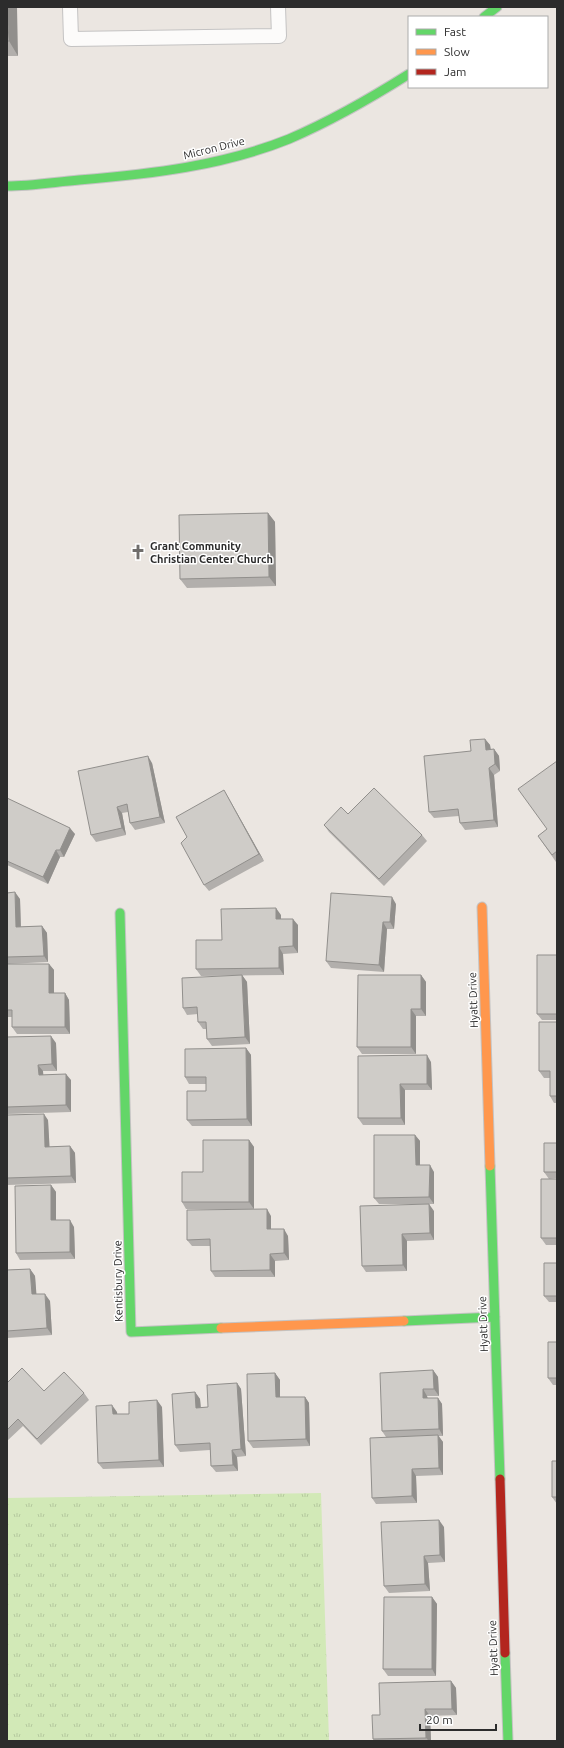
<svg xmlns="http://www.w3.org/2000/svg" width="564" height="1748" font-family="Ubuntu,sans-serif">
<style>
.grass{fill:url(#grass-tufts)}
.lines{fill:none;stroke-linecap:round;stroke-linejoin:round}
.lane-casing{stroke:#c4c3c3;stroke-width:16}
.fast-casing{stroke:#c4c3c3;stroke-width:11}
.slow-casing{stroke:#c4c3c3;stroke-width:11}
.jam-casing{stroke:#c4c3c3;stroke-width:11}
.lane{stroke:#fcfbfa;stroke-width:14}
.fast{stroke:#63d668;stroke-width:9}
.slow{stroke:#ff974d;stroke-width:9}
.jam{stroke:#b3261e;stroke-width:9}
.wall{fill:#b2afac}
.shaded-wall{fill:#918f8c}
.building{fill:#cfccc8;stroke:#918f8c}
.labels{text-anchor:middle;stroke-width:3;stroke-linejoin:round;paint-order:stroke}
.street-label{font-size:11px;fill:#2c2c2c;stroke:#fff}
.poi-label{font-size:11px;font-weight:bold;fill:#2c2c2c;stroke:#fff;text-anchor:start}
</style>
<defs>
<pattern id="grass-tufts" width="24" height="20" patternUnits="userSpaceOnUse"><rect width="24" height="20" fill="#d2e9b7"/><path d="M3 7l-1-3M5 7V3M7 7l1-3M15 17l-1-3M17 17v-4M19 17l1-3" fill="none" stroke="#b4c89e"/></pattern>
</defs>
<rect width="100%" height="100%" fill="#ebe6e1"/>
<path class="grass" d="M321 1493 329 1741H7V1498Z"/>
<g class="lines">
<g class="lane-casing">
<path id="lane" d="M70 7 71 39 279 36 278 7"/>
</g>
<g class="fast-casing">
<path id="fast" d="M484 17 497 7
M7 186C31 186 55 182 79 180 151 174 222 166 289 139 331 121 371 98 409 74
M120 913 131 1332 221 1328
M490 1166 500 1479
M404 1321 495 1317
M505 1653 508 1741"/>
</g>
<g class="slow-casing">
<path id="slow" d="M482 907 490 1166
M221 1328 404 1321"/>
</g>
<g class="jam-casing">
<path id="jam" d="M500 1479 505 1653"/>
</g>
<use href="#lane" class="lane"/>
<use href="#fast" class="fast"/>
<use href="#slow" class="slow"/>
<use href="#jam" class="jam"/>
</g>
<path class="wall" d="M7 7 18 56H7Z
M268 513 275 522 276 586 187 588 180 579Z
M485 739 490 745 491 749H494L499 756 500 771 494 775 498 827 465 830 460 823 459 816 434 818 429 812 471 751Z
M557 761V862H556L538 836 547 829Z
M152 763 165 823 135 830 130 823 128 812 122 813 126 835 96 842 91 835Z
M228 797 264 861 209 891 204 885Z
M7 798 75 834 64 857H60L48 884 7 865Z
M348 814 422 835 427 841 384 886 329 832 324 825Z
M7 893 20 899 21 927 42 926 47 933 48 962 7 964Z
M396 904 394 929H387L384 972 331 968 326 961Z
M281 915V919L298 925V953L283 954 284 975 201 976 196 969 222 940Z
M557 955V1020H542L537 1014Z
M7 964H49L54 970V993H65L69 1000 70 1034H17L12 1027V1017H7Z
M242 975 247 982 250 1044 212 1046 207 1039 206 1029H203L198 1022V1014L187 1015 183 1008Z
M421 975 426 982V1016H416V1054H362L357 1047Z
M557 1022V1103H554L550 1096V1078H544L539 1071Z
M7 1037 56 1043 57 1071H43V1075L71 1080V1112L7 1114Z
M246 1048 251 1055 252 1126H192L187 1120 206 1091V1084H189L185 1077Z
M358 1056 431 1062 432 1090H405V1125H363L358 1118Z
M7 1115 48 1120 49 1147 70 1146 75 1153 76 1183 7 1185Z
M415 1135 420 1141V1165L434 1172V1204H379L374 1198Z
M249 1140 254 1147V1209H186L182 1202 203 1172Z
M557 1143V1178L549 1179 544 1172Z
M557 1179V1245H546L541 1238Z
M51 1185 56 1192V1220L74 1227 75 1259 20 1260 16 1253Z
M360 1206 434 1211V1240L407 1241V1271L366 1272 362 1266Z
M271 1216V1229L288 1236 289 1260 275 1261V1277H215L211 1271 210 1246H192L187 1240Z
M557 1263V1302H549L544 1296Z
M30 1269 35 1276 36 1294 50 1301 52 1335 7 1338V1270Z
M557 1342V1385H553L548 1378Z
M433 1370 438 1377 439 1396H427L428 1398H438L442 1404 443 1436H438L443 1442V1475L416 1476 417 1503 376 1504 372 1498 386 1437 382 1431Z
M275 1373 280 1380V1397H305L309 1403 310 1446 253 1448 248 1441Z
M7 1383 44 1391 84 1393 89 1400 41 1445 23 1426 7 1441Z
M237 1383 241 1389 246 1456 237 1457 238 1471 216 1472 211 1466 210 1450 180 1452 175 1445 195 1392 200 1399 201 1407H208Z
M162 1407 164 1467 103 1469 98 1463 117 1412V1414H129Z
M557 1461V1504L552 1497Z
M444 1527 445 1562 428 1563 430 1591 389 1593 384 1586Z
M432 1597 437 1604 436 1676H388L383 1669Z
M451 1681 456 1688 457 1715 430 1716 431 1741H374L373 1739 380 1715Z"/>
<path class="shaded-wall" d="M7 7H17L18 56 9 41Z
M268 513 275 522 276 586 269 577Z
M485 739 490 745 491 756 486 750Z
M494 749 499 756 500 771 495 764Z
M148 756 152 763 165 823 160 817Z
M489 768 494 775 498 827 494 820Z
M224 790 228 797 264 861 259 854Z
M117 807 122 813 126 835 122 828Z
M70 828 75 834 64 857 60 850Z
M56 850 60 857 48 884 43 877Z
M15 892 20 899 21 934 16 927Z
M392 897 396 904 394 929 390 922Z
M276 908 281 915V926L276 919Z
M293 919 298 925V953L293 946Z
M383 922 387 929 384 972 379 965Z
M42 926 47 933 48 962 44 956Z
M279 947 283 954 284 975 279 968Z
M49 964 54 970V1000L49 993Z
M242 975 247 982 250 1044 245 1037Z
M421 975 426 982V1016L421 1009Z
M65 993 69 1000 70 1034 65 1027Z
M411 1009 416 1016V1054L411 1047Z
M51 1036 56 1043 57 1071 52 1064Z
M246 1048 251 1055 252 1126 247 1119Z
M427 1055 431 1062 432 1090 427 1084Z
M38 1065 43 1071 44 1082 39 1075Z
M66 1074 71 1080V1112L66 1105Z
M400 1084 405 1090V1125L401 1118Z
M44 1114 48 1120 50 1154 45 1147Z
M415 1135 420 1141V1172L416 1165Z
M249 1140 254 1147V1209L249 1202Z
M70 1146 75 1153 76 1183 71 1176Z
M430 1165 434 1172V1204L429 1197Z
M51 1185 56 1192V1227L51 1220Z
M429 1204 434 1211V1240L430 1233Z
M267 1209 271 1216V1236L267 1229Z
M70 1220 74 1227 75 1259 70 1252Z
M284 1229 288 1236 289 1260 284 1253Z
M402 1234 407 1241V1271L403 1265Z
M270 1254 275 1261V1277L270 1270Z
M30 1269 35 1276 37 1301 32 1294Z
M45 1294 50 1301 52 1335 47 1328Z
M433 1370 438 1377 439 1396 434 1389Z
M275 1373 280 1380V1404L276 1397Z
M237 1383 241 1389 246 1456 241 1449Z
M423 1389 427 1396 428 1405 423 1398Z
M195 1392 200 1399 201 1414 196 1408Z
M305 1397 309 1403 310 1446 306 1439Z
M438 1398 442 1404 443 1436 439 1429Z
M157 1400 162 1407 164 1467 159 1460Z
M112 1405 117 1412 118 1421 113 1414Z
M438 1435 443 1442V1475L439 1468Z
M232 1450 237 1457 238 1471 233 1465Z
M412 1469 416 1476 417 1503 412 1496Z
M439 1520 444 1527 445 1562 440 1555Z
M424 1556 428 1563 430 1591 425 1584Z
M432 1597 437 1604 436 1676 432 1669Z
M451 1681 456 1688 457 1715 452 1709Z
M425 1709 430 1716 431 1741H429L426 1738Z"/>
<path class="building" d="M7 7 9 41H7Z
M268 513 269 577 180 579 179 515Z
M485 739 486 750 494 749 495 764 489 768 494 820 460 823 458 809 429 812 424 756 471 751 470 740Z
M148 756 160 817 130 823 127 804 117 807 122 828 91 835 78 771Z
M557 761V851L552 855 538 836 547 829 518 789Z
M374 788 422 835 379 879 324 825 341 807 348 814Z
M224 790 259 854 204 885 181 843 187 837 176 817Z
M7 798 70 828 60 850H56L43 877 7 861Z
M15 892 16 927 42 926 44 956 7 957V893Z
M331 893 392 897 390 922H383L379 965 326 961Z
M276 908V919H293V946L279 947V968L196 969V940H222L221 909Z
M537 955H557V1014H537Z
M7 964H49V993H65V1027H12V1010H7Z
M242 975 245 1037 207 1039 206 1022H198L197 1007 183 1008 182 978Z
M358 975H421V1009H411V1047H357Z
M539 1022H557V1096H550V1071H539Z
M51 1036 52 1064 38 1065 39 1075 66 1074V1105L7 1107V1037Z
M246 1048 247 1119 187 1120V1091H206V1077H185V1049Z
M427 1055V1084H400L401 1118H358V1056Z
M44 1114 45 1147 70 1146 71 1176 7 1178V1115Z
M374 1135H415L416 1165H430L429 1197 374 1198Z
M203 1140H249V1202H182V1172H203Z
M544 1143H557V1172H544Z
M541 1179H557V1238H541Z
M51 1185V1220H70V1252L16 1253 15 1186Z
M429 1204 430 1233 402 1234 403 1265 362 1266 360 1206Z
M267 1209V1229H284V1253L270 1254V1270L211 1271 210 1239 187 1240V1210Z
M544 1263H557V1296H544Z
M30 1269 32 1294H45L47 1328 7 1331V1270Z
M548 1342H557V1378H548Z
M22 1368 44 1391 64 1372 84 1393 37 1439 18 1419 7 1430V1383Z
M433 1370 434 1389H423V1398H438L439 1429 382 1431 380 1373Z
M275 1373 276 1397H305L306 1439 248 1441 247 1374Z
M237 1383 241 1449 232 1450 233 1465 211 1466 210 1443 175 1445 172 1394 195 1392 196 1408 208 1407 207 1385Z
M157 1400 159 1460 98 1463 96 1406 112 1405 113 1414H129V1402Z
M438 1435 439 1468 412 1469V1496L372 1498 370 1438Z
M552 1461H557V1497H552Z
M439 1520 440 1555 424 1556 425 1584 384 1586 381 1522Z
M384 1597H432V1669H383Z
M451 1681 452 1709H425L426 1738 373 1739 372 1715H380L379 1683Z"/>
<defs>
<g id="church-bare" transform="scale(1.2)"><path d="M-1.2-6h2.4v3.5h3.3v2.4h-3.3V6h-2.4V-.1h-3.3v-2.4h3.3Z" fill="#6f6d6b" stroke="#fff" stroke-width="2.5" paint-order="stroke"/></g>
</defs>
<g fill-rule="evenodd">
<use href="#church-bare" x="138" y="552"/>
</g>
<g class="labels">
<g class="street-label">
<text transform="translate(214 148) rotate(-14)" y="4">Micron Drive</text>
<text transform="translate(473 1000) rotate(-92)" y="4">Hyatt Drive</text>
<text transform="translate(118 1281) rotate(-91)" y="4">Kentisbury Drive</text>
<text transform="translate(483 1324) rotate(-92)" y="4">Hyatt Drive</text>
<text transform="translate(493 1648) rotate(-92)" y="4">Hyatt Drive</text>
</g>
<g class="poi-label">
<text x="150" y="550">Grant Community<tspan x="150" dy="13">Christian Center Church</tspan></text>
</g>
</g>
<rect width="564" height="1748" fill="none" stroke="#2c2c2c" stroke-width="16"/>
<rect x="408" y="16" width="140" height="72" fill="#ffffff" stroke="#ababab"/>
<rect x="416" y="29" width="20" height="6" fill="#63d668" stroke="#ababab"/>
<text x="444" y="36" font-size="12" fill="#2c2c2c">Fast</text>
<rect x="416" y="49" width="20" height="6" fill="#ff974d" stroke="#ababab"/>
<text x="444" y="56" font-size="12" fill="#2c2c2c">Slow</text>
<rect x="416" y="69" width="20" height="6" fill="#b3261e" stroke="#ababab"/>
<text x="444" y="76" font-size="12" fill="#2c2c2c">Jam</text>
<path d="M420 1724v6h76v-6" fill="none" stroke="#2c2c2c" stroke-width="2"/>
<text x="426" y="1724" font-size="12" fill="#2c2c2c" stroke="#ffffff" stroke-width="3" paint-order="stroke">20 m</text>
</svg>
